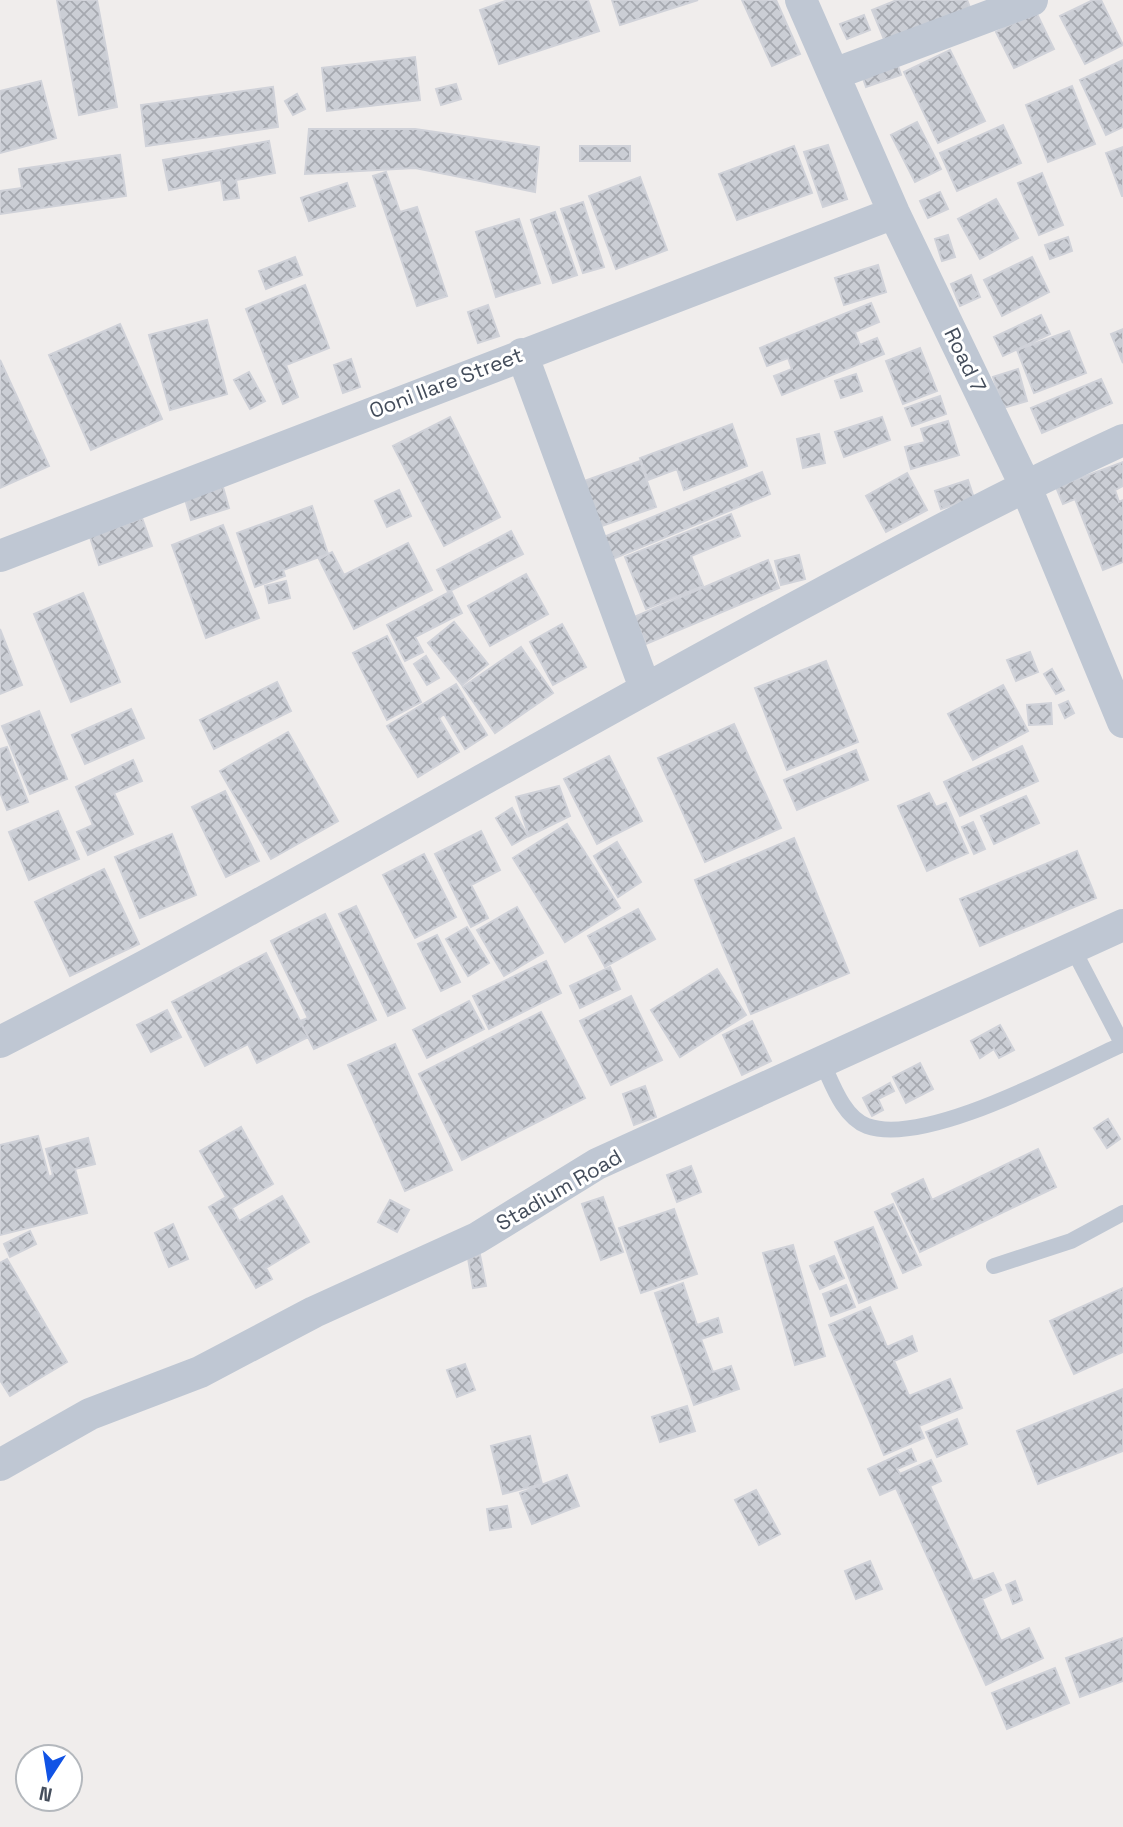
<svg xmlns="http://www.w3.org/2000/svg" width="1123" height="1827" font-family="'Space Grotesk',sans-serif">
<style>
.building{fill:url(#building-cross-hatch);stroke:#d0d2d9;stroke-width:2}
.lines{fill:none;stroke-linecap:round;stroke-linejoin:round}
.service{stroke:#bfc7d3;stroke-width:16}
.minor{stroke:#bfc7d3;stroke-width:32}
.labels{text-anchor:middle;stroke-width:6;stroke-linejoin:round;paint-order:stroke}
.street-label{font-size:21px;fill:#444d5b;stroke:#fff}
</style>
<defs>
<pattern id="building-cross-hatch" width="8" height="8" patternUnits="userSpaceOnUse" patternTransform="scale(1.75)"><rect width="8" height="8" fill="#cbced5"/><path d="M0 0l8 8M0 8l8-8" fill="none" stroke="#a6a9b0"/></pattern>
</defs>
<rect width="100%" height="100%" fill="#f0edec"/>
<path class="building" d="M57 0H97L117 107 79 115Z
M508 0H588L599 31 499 64 480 10Z
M612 0H698L620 25Z
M742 0H776L800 54 772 66Z
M897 0H967L973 15 888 49 872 10Z
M1093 0H1101L1123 45 1085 64 1060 16Z
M1036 12 1054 49 1014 68 996 32Z
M864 15 870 30 847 39 840 24Z
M950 50 985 121 938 143 904 72Z
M415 57 420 100 327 111 322 68Z
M896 60 901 75 866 87 861 72Z
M1123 60V127L1106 135 1080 80Z
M41 81 56 138 0 153V91Z
M456 84 461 99 441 105 436 89Z
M1072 86 1095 144 1048 162 1026 105Z
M273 87 278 127 146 146 141 105Z
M297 94 305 109 293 115 285 101Z
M917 122 941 169 915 182 891 135Z
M1003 125 1021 163 957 191 940 153Z
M309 129H415L539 147 535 192 415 168 305 174Z
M269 141 275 173 236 180 239 198 224 200 221 180 169 190 163 160Z
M828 145 847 199 823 207 804 152Z
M580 146H630V161H580Z
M794 146 812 193 737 220 719 174Z
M1123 147V196H1122L1106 153Z
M120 155 126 196 0 214V191L22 188 19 169Z
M386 172 400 212 417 207 447 296 417 306 373 176Z
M1042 173 1063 225 1039 235 1018 183Z
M640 177 667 250 616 269 589 196Z
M347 183 355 206 309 221 301 198Z
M940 192 948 209 928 218 920 201Z
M996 199 1018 238 980 259 958 219Z
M583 202 604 267 583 273 561 209Z
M555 212 577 275 553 283 531 220Z
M519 219 540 283 496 297 476 232Z
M948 235 955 257 942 261 935 239Z
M1068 237 1072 251 1050 259 1045 245Z
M295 257 302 275 266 289 259 271Z
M1032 257 1049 292 1002 316 984 280Z
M878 265 886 292 844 305 835 278Z
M971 275 980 297 960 306 951 284Z
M305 285 329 348 286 365 298 397 283 404 246 309Z
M871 303 879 322 855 332 860 345 877 338 884 354 782 395 774 376 792 369 788 358 767 366 760 348Z
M488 305 499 336 478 343 468 312Z
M1041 315 1050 334 1003 356 994 337Z
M207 320 227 394 170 410 149 335Z
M120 324 162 419 91 450 49 355Z
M1123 329V363L1111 334Z
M1069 331 1086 373 1034 393 1017 350Z
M920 348 937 391 903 404 886 361Z
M351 359 360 387 343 393 334 365Z
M0 360 49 466 0 488Z
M1018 369 1027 401 1003 408 993 377Z
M249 372 265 401 250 409 234 380Z
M856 374 862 391 841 398 835 381Z
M1101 379 1112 403 1042 433 1031 408Z
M940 396 946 414 912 426 905 408Z
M450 417 500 517 444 546 393 446Z
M882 417 890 440 844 457 835 432Z
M948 421 959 455 911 469 905 447 925 442 921 429Z
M732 424 747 466 684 490 677 469 648 480 640 458Z
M819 434 825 463 803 468 797 439Z
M640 461 656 507 599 527 584 481Z
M1123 462V486L1115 490 1119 502 1123 500V562L1103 570 1075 499 1063 504 1056 487Z
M762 472 770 494 603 563 594 541Z
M907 473 927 510 886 532 866 496Z
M968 480 974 498 941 509 935 491Z
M223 487 229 508 191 520 185 499Z
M399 490 411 516 387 527 375 501Z
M312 506 328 554 283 570 285 576 255 587 237 533Z
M731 514 740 536 691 556 703 586 646 609 625 557Z
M142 518 152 546 99 565 90 537Z
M223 525 259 618 206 638 172 545Z
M511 531 523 554 448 592 437 570Z
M408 543 432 590 354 629 319 559 332 552 344 575Z
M799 555 805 579 781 585 775 561Z
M768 560 779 588 646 644 634 617Z
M526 574 548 614 490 646 468 606Z
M286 581 290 598 269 603 265 586Z
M451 591 462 613 415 637 423 652 405 661 387 625Z
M83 593 120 682 71 702 34 614Z
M454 622 488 664 462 685 428 643Z
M562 624 586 667 553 685 530 642Z
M0 629 22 685 0 694Z
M387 636 421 702 387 720 353 653Z
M521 647 553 693 495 733 463 687Z
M1030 652 1038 672 1016 681 1007 660Z
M426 656 439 678 427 685 414 664Z
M826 661 858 742 787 770 755 688Z
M1052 669 1064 690 1056 694 1044 674Z
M277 682 291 711 214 749 200 720Z
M456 684 487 735 465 749 444 714 439 718 459 752 418 777 387 726Z
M1003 685 1028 731 973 760 948 714Z
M1068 701 1074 713 1065 718 1059 705Z
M1051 703 1052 724 1029 725 1027 705Z
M131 709 144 738 85 764 72 735Z
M39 711 67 779 30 794 2 726Z
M734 724 781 828 705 862 658 758Z
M288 732 338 821 271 859 220 771Z
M1022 746 1038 781 960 816 944 782Z
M7 747 28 802 7 810 0 792V749Z
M856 750 868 780 797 810 784 780Z
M609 756 642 821 597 844 564 779Z
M133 760 142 781 114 793 133 834 88 855 77 832 93 825 76 787Z
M559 786 570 816 529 836 516 797Z
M225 791 259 861 226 877 192 807Z
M929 793 936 807 946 803 968 853 927 871 898 806Z
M1026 796 1039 823 994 844 981 816Z
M512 808 528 836 512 845 496 818Z
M58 811 79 859 29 880 9 832Z
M973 822 985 849 974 854 962 827Z
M567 824 620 908 565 942 513 858Z
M481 831 500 870 471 885 488 918 471 927 435 854Z
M172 834 196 895 140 918 115 857Z
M794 838 849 973 751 1014 695 880Z
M617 842 641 882 618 897 594 856Z
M1077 851 1096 898 980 946 960 899Z
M424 854 456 917 415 938 383 875Z
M104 869 139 944 70 976 35 902Z
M356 906 405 1008 388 1016 339 914Z
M517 907 543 953 504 976 477 930Z
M638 909 655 939 605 967 588 936Z
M325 914 376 1020 314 1049 300 1021 308 1018 271 941Z
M467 927 489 963 468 976 446 939Z
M437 935 460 982 441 991 418 944Z
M266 953 308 1037 257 1063 248 1044 205 1066 172 1002Z
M546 961 561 993 489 1029 473 996Z
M610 967 620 989 580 1008 570 986Z
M717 969 746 1015 680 1057 651 1010Z
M631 996 662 1060 611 1085 580 1021Z
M469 1001 484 1029 427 1058 413 1030Z
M167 1010 181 1037 151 1052 137 1025Z
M541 1012 585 1098 462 1160 419 1074Z
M752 1021 771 1061 742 1075 723 1035Z
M1000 1025 1014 1050 999 1058 994 1049 980 1058 971 1041Z
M395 1044 452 1170 405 1191 348 1065Z
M920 1063 933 1089 906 1103 893 1077Z
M890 1083 894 1091 878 1099 883 1110 872 1116 863 1098Z
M645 1086 656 1117 634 1125 623 1094Z
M1108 1119 1120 1139 1107 1148 1094 1128Z
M241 1127 273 1184 232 1208 239 1221 282 1196 309 1242 266 1268 272 1279 256 1288 209 1207 226 1197 200 1151Z
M38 1136 49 1177 53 1175 46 1149 88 1138 95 1164 75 1169 87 1213 0 1235V1145Z
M1038 1149 1056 1187 920 1252 892 1194 923 1179 932 1200Z
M691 1166 701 1192 677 1202 667 1175Z
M603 1197 623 1252 601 1260 582 1204Z
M390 1200 409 1210 397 1232 378 1222Z
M893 1204 921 1265 903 1273 875 1212Z
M674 1209 697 1274 641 1293 619 1228Z
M173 1224 188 1259 169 1267 155 1233Z
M873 1227 897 1288 859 1303 835 1242Z
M30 1231 36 1244 10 1257 4 1244Z
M793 1245 825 1356 795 1365 763 1253Z
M480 1255 486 1286 473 1288 468 1258Z
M834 1256 844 1278 820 1289 810 1266Z
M7 1259 67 1362 10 1396 0 1380V1263Z
M683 1283 697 1325 718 1318 722 1332 701 1339 713 1372 731 1366 739 1389 694 1405 655 1293Z
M846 1285 855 1307 831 1316 823 1294Z
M1123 1288V1352L1074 1374 1050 1321Z
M870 1307 887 1347 912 1336 917 1351 894 1361 909 1396 950 1379 962 1408 919 1426 924 1438 884 1455 829 1325Z
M465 1364 475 1390 457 1397 447 1370Z
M1123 1389V1451L1038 1484 1017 1431Z
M687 1406 695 1431 660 1442 652 1417Z
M957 1419 967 1444 937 1457 926 1432Z
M530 1436 542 1484 503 1494 491 1446Z
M911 1449 916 1461 897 1469 900 1474 931 1460 941 1481 930 1486 973 1581 993 1573 1001 1590 982 1599 1001 1641 1029 1628 1043 1658 986 1685 896 1488 880 1495 868 1469Z
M567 1475 579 1506 532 1524 520 1493Z
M756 1490 780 1534 759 1545 735 1500Z
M507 1506 511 1527 490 1530 487 1509Z
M870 1561 882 1589 856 1599 845 1571Z
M1015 1581 1022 1600 1013 1604 1006 1585Z
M1123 1638V1681L1080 1697 1066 1658Z
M1055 1668 1069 1703 1007 1729 992 1693Z"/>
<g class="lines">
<path class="service" d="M1072 947 1123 1045
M822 1062C832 1083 843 1117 867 1126 926 1147 1065 1070 1123 1044
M994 1266 1071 1241 1123 1213"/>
<path class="minor" d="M801 0 894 213 1025 485 1123 722
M834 74 1032 0
M522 354 645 688
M0 556 894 213
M0 1042C274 902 538 745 809 600 913 544 1016 489 1123 440
M0 1465 90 1414 200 1372 314 1312 477 1238 597 1164 1123 925"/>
</g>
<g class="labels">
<g class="street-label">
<text transform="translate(965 360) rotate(64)" y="7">Road 7</text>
<text transform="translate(446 383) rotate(-21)" y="7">Ooni Ilare Street</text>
<text transform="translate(559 1190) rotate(-30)" y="7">Stadium Road</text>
</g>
</g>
<g transform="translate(49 1778) rotate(192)"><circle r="33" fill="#ffffff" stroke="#b4b8bd" stroke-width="2"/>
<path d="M0-5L12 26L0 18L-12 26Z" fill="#1153e5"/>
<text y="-10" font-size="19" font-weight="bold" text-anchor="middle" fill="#444d5b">N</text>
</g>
</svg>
